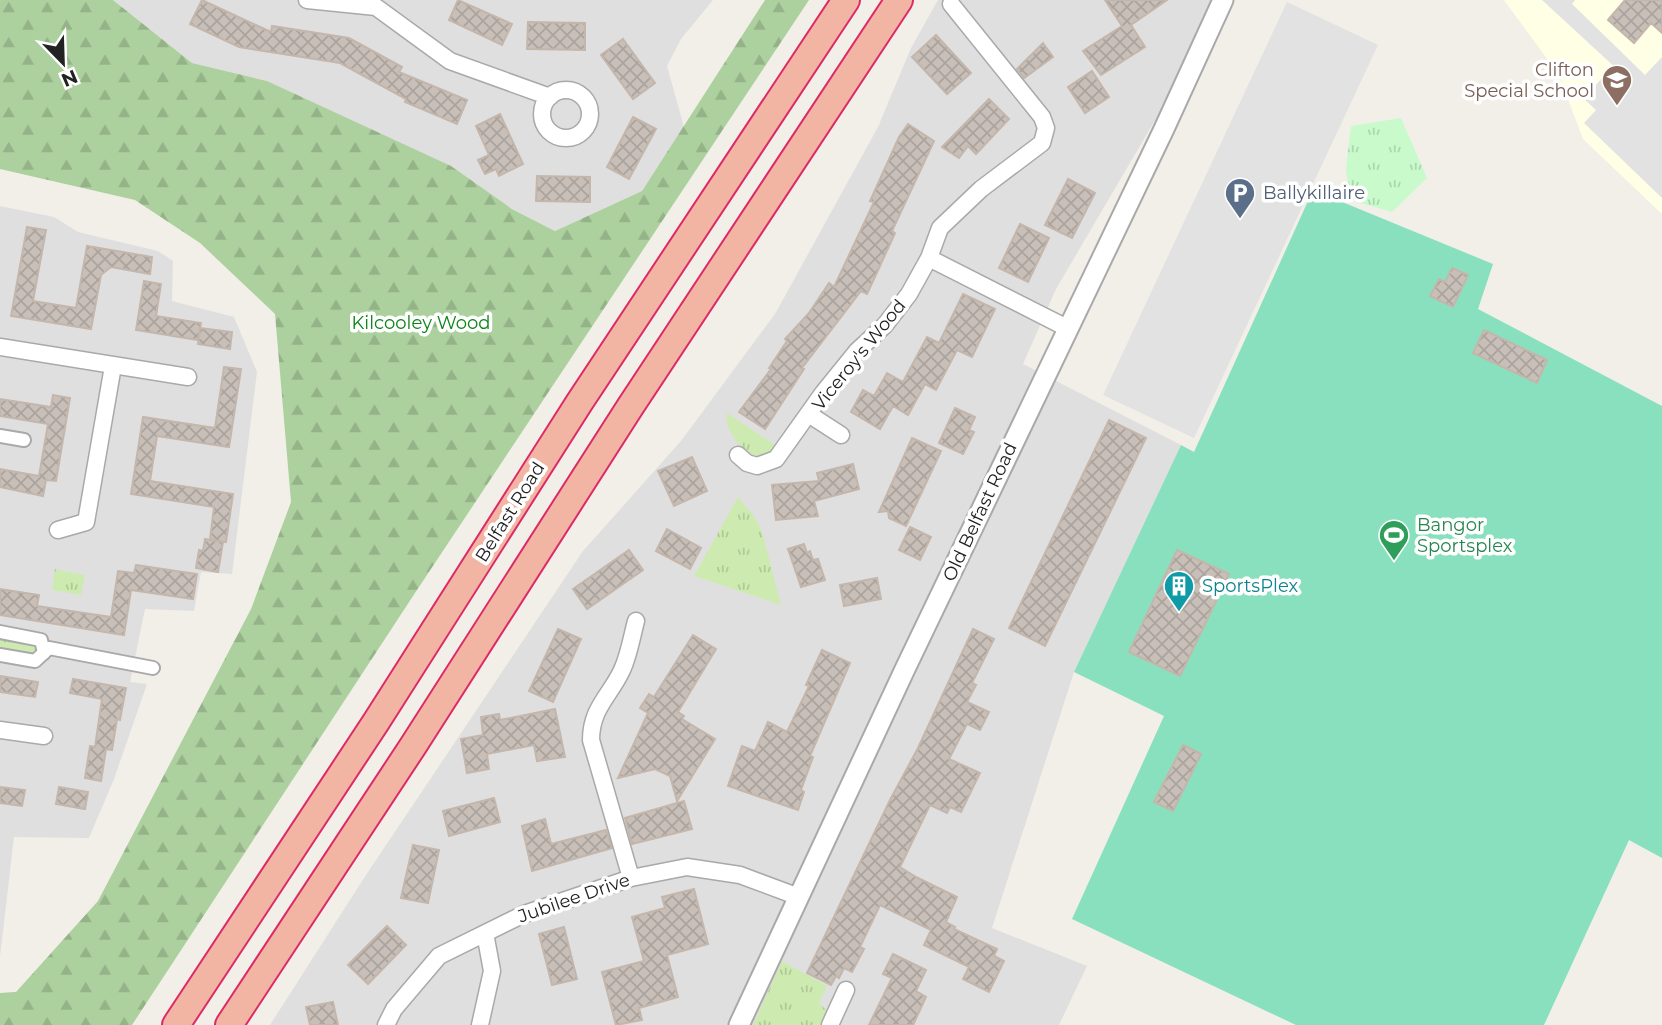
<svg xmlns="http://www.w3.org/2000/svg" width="1662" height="1025" font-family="Montserrat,sans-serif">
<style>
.residential{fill:#e0dfdf}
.education{fill:#ffffe5}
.grass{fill:url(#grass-tufts)}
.forest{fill:url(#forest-firs)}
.park{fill:url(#park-tufts)}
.pitch{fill:#88e0be}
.parking{fill:#e2e2e2}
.building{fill:url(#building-cross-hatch);stroke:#c4b6ab;stroke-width:2}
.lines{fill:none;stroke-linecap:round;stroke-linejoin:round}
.pedestrian-casing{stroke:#a9a9a9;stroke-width:16}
.minor-casing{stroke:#a9a9a9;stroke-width:19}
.tertiary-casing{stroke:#a9a9a9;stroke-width:23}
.trunk-casing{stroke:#dc2a67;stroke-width:30}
.pedestrian{stroke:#fff;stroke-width:12}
.minor{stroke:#fff;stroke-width:16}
.tertiary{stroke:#fff;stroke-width:19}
.trunk{stroke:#f2b4a3;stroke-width:26}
.labels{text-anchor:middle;stroke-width:7;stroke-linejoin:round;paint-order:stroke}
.education-label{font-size:18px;fill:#785e54;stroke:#fff;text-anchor:end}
.service-label{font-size:18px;fill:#4e5e75;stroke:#fff;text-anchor:start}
.park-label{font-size:18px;fill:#0c8416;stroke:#fff}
.street-label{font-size:18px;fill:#222;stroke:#fff}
.leisure-label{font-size:18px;fill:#27864d;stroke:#fff;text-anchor:start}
.culture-label{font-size:18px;fill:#0d838f;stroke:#fff;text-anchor:start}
</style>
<defs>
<pattern id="grass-tufts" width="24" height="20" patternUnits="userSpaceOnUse" patternTransform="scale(1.75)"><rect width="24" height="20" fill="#cdebb0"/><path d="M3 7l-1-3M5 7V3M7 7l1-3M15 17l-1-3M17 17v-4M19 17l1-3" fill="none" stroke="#b0c997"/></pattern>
<pattern id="forest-firs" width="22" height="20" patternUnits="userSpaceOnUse" patternTransform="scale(1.75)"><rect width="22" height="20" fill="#add19e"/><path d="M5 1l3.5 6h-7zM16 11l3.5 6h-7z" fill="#95b388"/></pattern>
<pattern id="park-tufts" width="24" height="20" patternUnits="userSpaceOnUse" patternTransform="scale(1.75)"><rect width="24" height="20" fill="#c8facc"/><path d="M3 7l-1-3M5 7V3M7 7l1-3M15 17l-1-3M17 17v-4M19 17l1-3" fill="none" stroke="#acd6af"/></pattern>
<pattern id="building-cross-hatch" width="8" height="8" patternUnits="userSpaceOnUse" patternTransform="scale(1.75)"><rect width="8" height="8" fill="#c7bfb8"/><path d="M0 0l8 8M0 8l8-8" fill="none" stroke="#aba49e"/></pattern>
</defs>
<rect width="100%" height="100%" fill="#f2efe9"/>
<path class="residential" d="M113 0H713L681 39 667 66 684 127 642 191 555 231 267 81 192 63Z
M938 0H1211L1171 93 1056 289 1023 364 1181 445 1074 672 992 928 1087 966 1059 1025H270L364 878 583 551 681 441 775 314 878 127 911 48Z
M0 206 54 217 78 232 158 251 173 261 172 301 234 317 257 372 232 574 201 572 194 611 145 609 130 682 147 684 114 779 89 838 14 837 0 956Z"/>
<path class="education" d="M1504 0H1662V214L1583 139 1559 75Z"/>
<path class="grass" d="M727 413 778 447C757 474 722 433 727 413Z
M738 497 754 516 762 531 781 605 694 576Z
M55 569 85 575 81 595 52 590Z
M0 634 37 641 34 659 0 652Z
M782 961 827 986 819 1003 827 1011 820 1025H753Z"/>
<path class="forest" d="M0 0H113L192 63 267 81 451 166 512 209 555 231 642 191 765 0H809L415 593 132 1025H0V993L16 992 98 901 251 609 291 502 275 314 200 243 135 200 0 169Z"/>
<path class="park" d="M1401 118 1427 178 1392 212 1350 200 1346 169 1351 126Z"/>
<path class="pitch" d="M1313 190 1493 264 1478 309 1662 406V858L1629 840 1544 1025H1296L1072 919 1164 716 1074 672 1181 445 1194 452Z"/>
<path class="parking" d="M1542 0H1575L1572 4 1645 75 1662 57V198L1584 123 1596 110 1584 99 1607 72 1613 78 1619 71Z
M1287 2 1378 45 1194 438 1103 395Z"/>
<path class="building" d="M202 0 271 32 272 26 349 38 402 67 399 72 467 100 457 124 405 102 406 99 340 63 239 47 190 24Z
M458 0 512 24 502 45 449 20Z
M1105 0H1167L1131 25 1145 47 1101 75 1083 51 1122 26Z
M1625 0H1662V33L1651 23 1634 43 1608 20Z
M528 22 585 23V50L527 49Z
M936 35 971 73 947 94 912 57Z
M623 39 655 83 633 99 601 55Z
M1043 43 1053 57 1024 78 1017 69Z
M1092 71 1109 97 1085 113 1068 87Z
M989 99 1009 119 976 154 968 146 959 158 942 147Z
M500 114 523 164 499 176 496 169 485 174 478 160 489 155 476 126Z
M633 117 656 129 629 179 607 167Z
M908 124 934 141 892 231 895 233 874 279 867 294 861 291 802 368 804 369 765 429 739 412 771 369 769 368 787 341 785 339 809 313 829 283 834 287 874 202 870 201 899 137Z
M537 176 590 177V202L536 201Z
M1068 179 1095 193 1072 238 1045 225Z
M1020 224 1049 238 1028 282 999 268Z
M27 227 46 230 33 301 76 308 87 246 152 257 150 274 111 267 101 275 91 329 11 316Z
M1452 268 1468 275 1453 307 1430 296 1439 279 1445 282Z
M144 281 161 284 156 316 201 323 198 340 136 330Z
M963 294 995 309 972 357 957 350 936 390 925 384 908 415 893 406 880 429 851 412 863 390 874 396 887 373 903 382 927 337 939 343Z
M200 328 232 332 230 349 198 344Z
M1484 330 1547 360 1537 383 1473 353Z
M224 367 241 369 229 447 157 436 150 481 233 494 226 542H223L218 572 196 568 199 550 203 551 205 539 223 542 210 539 214 507 131 494 143 417 215 428Z
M53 395 70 398 56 481 46 480 43 496 0 487V469L39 476 48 424 0 416V399L51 407Z
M955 408 975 417 969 430 974 432 963 454 939 443Z
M1109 420 1146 438 1045 646 1009 628Z
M912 438 941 451 906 526 889 518 888 511 879 512Z
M692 457 707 491 674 506 658 471Z
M853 464 859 489 814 501 818 516 776 520 772 485 819 481 817 473Z
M910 527 931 537 920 560 899 550Z
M667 529 701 548 690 569 656 551Z
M804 544 807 553 810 551 813 560 818 559 825 580 801 587 788 549Z
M629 550 643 570 587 609 573 589Z
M1177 550 1229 574 1180 676 1129 652Z
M136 565 197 574 193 599 131 590 124 635 0 615V589L39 595 37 606 111 617 118 571 134 573Z
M877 578 881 599 844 606 840 585Z
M558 629 581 639 553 702 529 691Z
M973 629 994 639 972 683 976 685 967 702 989 712 980 730 967 724 949 759 980 773 961 812 950 807 947 813 930 805 900 867 916 877 957 897 946 922 955 927 954 929 997 949 994 956 1004 961 989 992 963 979 969 967 924 945 931 930 880 905 860 947 864 949 852 972 844 968 839 978 836 976 831 985 807 973 890 800 918 748Z
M693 635 716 649 678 712 684 716 682 719 715 739 677 801 670 776 655 769 618 778 648 713 640 708 649 694 654 697Z
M822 650 850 663 810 756 813 757 801 790 804 792 798 810 728 786 742 746 755 751 768 722 787 732 809 686 806 685Z
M0 676 38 682 35 697 0 692Z
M73 679 126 688 120 720 117 719 112 750 106 749 101 781 85 778 90 746 95 747 102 699 70 693Z
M555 709 565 757 537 761 534 745 487 754 489 769 467 773 461 739 483 735 481 717 499 714 500 720Z
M1183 745 1201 754 1173 811 1154 802Z
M0 787 25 790 22 806 0 803Z
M59 787 88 792 85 809 56 804Z
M494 798 500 822 449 836 443 811Z
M684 801 692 829 632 844 625 818Z
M545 819 551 844 606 830 612 848 532 871 522 826Z
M413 845 439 850 428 903 401 898Z
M694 889 708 944 667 955 678 997 639 1008 642 1020 616 1025 602 972 644 961 632 917 665 908 662 897Z
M387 926 406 945 368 984 348 965Z
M564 927 577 979 552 985 539 934Z
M893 954 926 970 916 991 926 997 913 1025H869L892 978 883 974Z
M333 1002 338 1025H310L306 1007Z"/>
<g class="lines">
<g class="pedestrian-casing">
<path id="pedestrian" d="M0 436 24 440
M0 632 41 640 44 653
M0 655 35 661 49 648 153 668"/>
</g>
<g class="minor-casing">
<path id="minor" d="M307 0 376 7 450 61 550 97
M542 114a24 24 0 1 1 48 0a24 24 0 1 1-48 0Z
M929 258 1067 328
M0 347 188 377
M810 415 841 435
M738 455 747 463 757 466 776 459 823 393 857 351 885 325 909 294 929 258 940 228 981 189 1042 143 1046 128 1042 117 951 4
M58 530 86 522 113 366
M0 730 44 736
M631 878 591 740C591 708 610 696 622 670 629 655 632 636 636 621
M386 1025 394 1009 439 956 524 914 631 878 687 867 740 875 799 897
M480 1025 492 971 485 933
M830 1025 846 990"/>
</g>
<g class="tertiary-casing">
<path id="tertiary" d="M739 1025 905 669 1164 129 1223 0"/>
</g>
<g class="trunk-casing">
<path id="trunk" d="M176 1025 376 722 579 403 846 0
M229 1025 413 746 630 407 899 0"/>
</g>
<use href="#pedestrian" class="pedestrian"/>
<use href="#minor" class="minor"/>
<use href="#tertiary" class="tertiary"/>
<use href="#trunk" class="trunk"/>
</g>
<defs>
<g id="school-pin" transform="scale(1.575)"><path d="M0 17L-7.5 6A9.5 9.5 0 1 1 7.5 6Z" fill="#8d6e63" stroke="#fff"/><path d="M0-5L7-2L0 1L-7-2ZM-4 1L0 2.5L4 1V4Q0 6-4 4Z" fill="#fff"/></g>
<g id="parking-pin" transform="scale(1.575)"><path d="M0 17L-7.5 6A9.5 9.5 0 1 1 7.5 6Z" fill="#5c6f8a" stroke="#fff"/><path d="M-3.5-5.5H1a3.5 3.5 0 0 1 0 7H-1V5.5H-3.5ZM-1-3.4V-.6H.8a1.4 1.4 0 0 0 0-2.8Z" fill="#fff"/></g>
<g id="stadium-pin" transform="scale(1.575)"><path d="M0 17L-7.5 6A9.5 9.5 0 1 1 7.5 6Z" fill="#2e9e5b" stroke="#fff"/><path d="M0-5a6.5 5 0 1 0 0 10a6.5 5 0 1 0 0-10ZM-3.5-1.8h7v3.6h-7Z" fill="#fff"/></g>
<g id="building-pin" transform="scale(1.575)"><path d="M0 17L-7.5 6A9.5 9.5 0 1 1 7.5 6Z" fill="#0f9aa8" stroke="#fff"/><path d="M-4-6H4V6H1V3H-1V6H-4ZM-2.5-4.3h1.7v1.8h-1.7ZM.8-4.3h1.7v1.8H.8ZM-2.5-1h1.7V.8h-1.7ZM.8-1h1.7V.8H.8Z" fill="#fff"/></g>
</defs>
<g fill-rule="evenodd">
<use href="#school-pin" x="1617" y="80"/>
<use href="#parking-pin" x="1240" y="193"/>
<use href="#stadium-pin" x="1394" y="535"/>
<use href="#building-pin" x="1179" y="586"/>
</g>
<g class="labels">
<g class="education-label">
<text x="1594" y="76">Clifton<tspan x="1594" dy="21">Special School</tspan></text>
</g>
<g class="service-label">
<text x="1263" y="199">Ballykillaire</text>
</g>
<g class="park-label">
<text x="421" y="329">Kilcooley Wood</text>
</g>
<g class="street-label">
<text transform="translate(859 355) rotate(-51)" y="6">Viceroy's Wood</text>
<text transform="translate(510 512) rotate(-58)" y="6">Belfast Road</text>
<text transform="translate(980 512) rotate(-65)" y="6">Old Belfast Road</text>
<text transform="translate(574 898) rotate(-19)" y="6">Jubilee Drive</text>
</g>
<g class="leisure-label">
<text x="1417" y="531">Bangor<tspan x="1417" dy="21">Sportsplex</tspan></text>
</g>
<g class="culture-label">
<text x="1202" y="592">SportsPlex</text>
</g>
</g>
<g transform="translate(63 63) rotate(157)" stroke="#ffffff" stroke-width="5" paint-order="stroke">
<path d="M0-5L12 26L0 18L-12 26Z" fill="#222222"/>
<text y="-10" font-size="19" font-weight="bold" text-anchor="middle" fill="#222222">N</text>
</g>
</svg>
